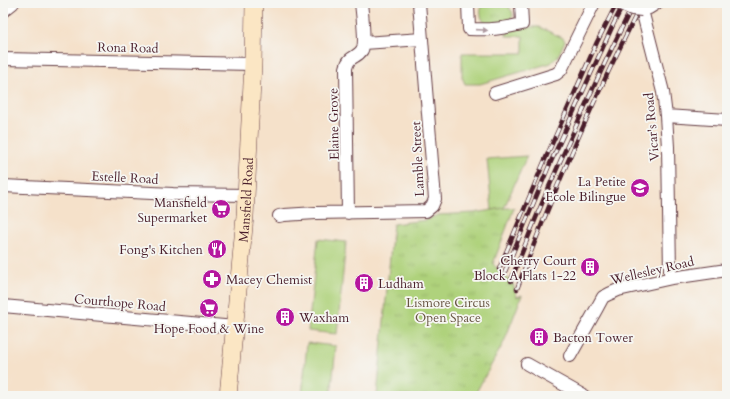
<svg xmlns="http://www.w3.org/2000/svg" width="730" height="399" font-family="Cardo,serif">
<style>
.grass{fill:#afd27b;stroke:#7c7853}
.park{fill:url(#park-tufts);stroke:#7c7853}
.lines{fill:none;stroke-linecap:round;stroke-linejoin:round}
.minor-casing{stroke:#643c43;stroke-width:14}
.secondary-casing{stroke:#643c43;stroke-width:18}
.minor{stroke:#fff;stroke-width:12}
.secondary{stroke:#fbe6c4;stroke-width:17}
.rail-casing{stroke:#4a1f2b;stroke-width:4.5}
.rail{stroke:#f6f6f2;stroke-width:3;stroke-dasharray:9;stroke-linecap:butt}
.minor-bridge-casing{stroke:#643c43;stroke-width:14;stroke-linecap:butt}
.minor-bridge{stroke:#fff;stroke-width:12}
.oneway{fill:#ae9aa0}
.labels{text-anchor:middle;stroke-width:3.5;stroke-linejoin:round;paint-order:stroke}
.street-label{font-size:13px;fill:#4a1f2b;stroke:#f6f6f2}
.poi-label{font-size:13px;fill:#4a1f2b;stroke:#f6f6f2;text-anchor:end}
.park-label{font-size:13px;fill:#685543;stroke:#f6f6f2}
</style>
<defs>
<pattern id="park-tufts" width="24" height="20" patternUnits="userSpaceOnUse"><rect width="24" height="20" fill="#afd27b"/><path d="M3 7l-1-3M5 7V3M7 7l1-3M15 17l-1-3M17 17v-4M19 17l1-3" fill="none" stroke="#98b46a"/></pattern>
</defs>
<rect width="100%" height="100%" fill="#f6f6f2"/>
<filter id="ink" filterUnits="userSpaceOnUse"><feTurbulence type="fractalNoise" baseFrequency=".025" numOctaves="2"/><feDisplacementMap in="SourceGraphic" scale="8" xChannelSelector="R" yChannelSelector="G"/><feConvolveMatrix kernelMatrix="1 2 1 2 8 2 1 2 1" color-interpolation-filters="sRGB"/></filter>
<filter id="wash" filterUnits="userSpaceOnUse"><feTurbulence type="fractalNoise" baseFrequency=".012" numOctaves="4" result="noise"/><feDisplacementMap in="SourceGraphic" scale="16" xChannelSelector="R" yChannelSelector="G"/><feGaussianBlur stdDeviation="0.9" result="paint"/><feColorMatrix in="noise" values="0 0 0 0 0 0 0 0 0 0 0 0 0 0 0 0 0 1.4 0 .05"/><feComposite in="paint" operator="in"/></filter>
<g filter="url(#wash)">
<rect width="100%" height="100%" fill="#f5e1ca"/>
<path class="grass" d="M523 27H539L563 38 565 41 558 56 551 63 480 84H465L462 77V53H523V36H506L507 29Z
M527 156 504 208 492 210 487 159Z
M318 239 346 242 337 334 308 331Z
M307 343 336 346 331 396H302Z"/>
<path class="park" d="M483 3H508L510 9 512 11 513 16 510 20 502 22 501 25C485 28 476 18 483 3Z
M504 208H514L493 264 513 284 517 297 522 295 504 342 474 396H377L393 224 426 220 438 215 474 213Z"/>
</g>
<g filter="url(#ink)">
<g class="lines">
<g class="minor-casing">
<path id="minor" d="M468 3 469 29C490 30 501 29 522 24L521 3
M657 3 649 8 642 10 663 92 666 116 668 147 670 272 672 278
M3 11 13 3
M364 43 422 39
M3 59 253 64
M495 93 556 74 561 70 594 3
M666 116 727 120
M3 186 173 194 247 195
M348 213 346 68C349 55 356 59 362 50 366 44 362 12 361 3
M279 216 284 215 316 213 426 211 432 206 435 199 419 3
M3 306 235 327
M570 356 597 308 603 297 609 294 618 290 672 278 727 270
M527 364 584 396"/>
</g>
<g class="secondary-casing">
<g id="secondary">
<path id="s1" d="M228 396 245 216 253 64 254 3"/>
</g>
</g>
<use href="#minor" class="minor"/>
<use href="#secondary" class="secondary"/>
<g class="rail-casing">
<path id="rail" d="M499 269 544 162 597 42 617 3
M504 274 549 166 613 25 624 3
M511 281C531 228 553 176 577 124 595 83 614 43 634 3
M517 289C553 191 595 96 642 3"/>
</g>
<use href="#rail" class="rail"/>
<g class="minor-bridge-casing">
<path id="minor-bridge" d="M618 3 632 9 642 10"/>
</g>
<use href="#minor-bridge" class="minor-bridge"/>
</g>
<defs><path id="oneway-solid" d="M-6-.8H1V-3.2L6.5 0L1 3.2V.8H-6Z"/></defs>
<use class="oneway" href="#oneway-solid" transform="translate(482 30) rotate(4)"/>
</g>
<defs>
<g id="school-disc" transform="scale(1)"><circle r="9.5" fill="#b5179e" stroke="#f6f6f2"/><path d="M0-5L7-2L0 1L-7-2ZM-4 1L0 2.5L4 1V4Q0 6-4 4Z" fill="#fff"/></g>
<g id="supermarket-disc" transform="scale(1)"><circle r="9.5" fill="#b5179e" stroke="#f6f6f2"/><path d="M-6-5.5h2.5l.6 2H6L4.5 2H-2.5L-4.4-4H-6ZM-1.5 3.2a1.3 1.3 0 1 0 .1 0ZM3 3.2a1.3 1.3 0 1 0 .1 0Z" fill="#fff"/></g>
<g id="restaurant-disc" transform="scale(1)"><circle r="9.5" fill="#b5179e" stroke="#f6f6f2"/><path d="M-5-6h1v4h1v-4h1v4h1v-4h1v5L-1.5 .5V6h-2V.5L-5-1ZM5-6V6H3V1.5H1.5Q1.5-4 5-6Z" fill="#fff"/></g>
<g id="building-disc" transform="scale(1)"><circle r="9.5" fill="#b5179e" stroke="#f6f6f2"/><path d="M-4-6H4V6H1V3H-1V6H-4ZM-2.5-4.3h1.7v1.8h-1.7ZM.8-4.3h1.7v1.8H.8ZM-2.5-1h1.7V.8h-1.7ZM.8-1h1.7V.8H.8Z" fill="#fff"/></g>
<g id="pharmacy-disc" transform="scale(1)"><circle r="9.5" fill="#b5179e" stroke="#f6f6f2"/><path d="M-2-6h4v4h4v4h-4v4h-4v-4h-4v-4h4Z" fill="#fff"/></g>
</defs>
<g fill-rule="evenodd">
<use href="#school-disc" x="640" y="188"/>
<use href="#supermarket-disc" x="221" y="209"/>
<use href="#restaurant-disc" x="217" y="249"/>
<use href="#building-disc" x="590" y="267"/>
<use href="#pharmacy-disc" x="212" y="279"/>
<use href="#building-disc" x="364" y="283"/>
<use href="#supermarket-disc" x="209" y="308"/>
<use href="#building-disc" x="285" y="317"/>
<use href="#building-disc" x="539" y="337"/>
</g>
<g class="labels">
<g class="street-label">
<text transform="translate(128 47) rotate(1)" y="5">Rona Road</text>
<text transform="translate(333 124) rotate(-91)" y="5">Elaine Grove</text>
<text transform="translate(651 127) rotate(-95)" y="5">Vicar's Road</text>
<text transform="translate(417 159) rotate(-93)" y="5">Lamble Street</text>
<text transform="translate(125 177) rotate(3)" y="5">Estelle Road</text>
<text dy="5" stroke="none"><textPath href="#s1" startOffset="197">Mansfield Road</textPath></text>
<text transform="translate(652 270) rotate(-13)" y="5">Wellesley Road</text>
<text transform="translate(120 302) rotate(5)" y="5">Courthope Road</text>
</g>
<g class="poi-label">
<text x="626" y="186">La Petite<tspan x="626" dy="15">Ecole Bilingue</tspan></text>
<text x="207" y="207">Mansfield<tspan x="207" dy="15">Supermarket</tspan></text>
<text x="203" y="254">Fong's Kitchen</text>
<text x="576" y="265">Cherry Court<tspan x="576" dy="15">Block A Flats 1-22</tspan></text>
<text x="226" y="284" text-anchor="start">Macey Chemist</text>
<text x="378" y="288" text-anchor="start">Ludham</text>
<text x="299" y="322" text-anchor="start">Waxham</text>
<text x="209" y="333" text-anchor="middle">Hope Food &amp; Wine</text>
<text x="553" y="342" text-anchor="start">Bacton Tower</text>
</g>
<g class="park-label">
<text x="448" y="307">Lismore Circus<tspan x="448" dy="15">Open Space</tspan></text>
</g>
</g>
<rect width="730" height="399" fill="none" stroke="#f6f6f2" stroke-width="16"/>
</svg>
